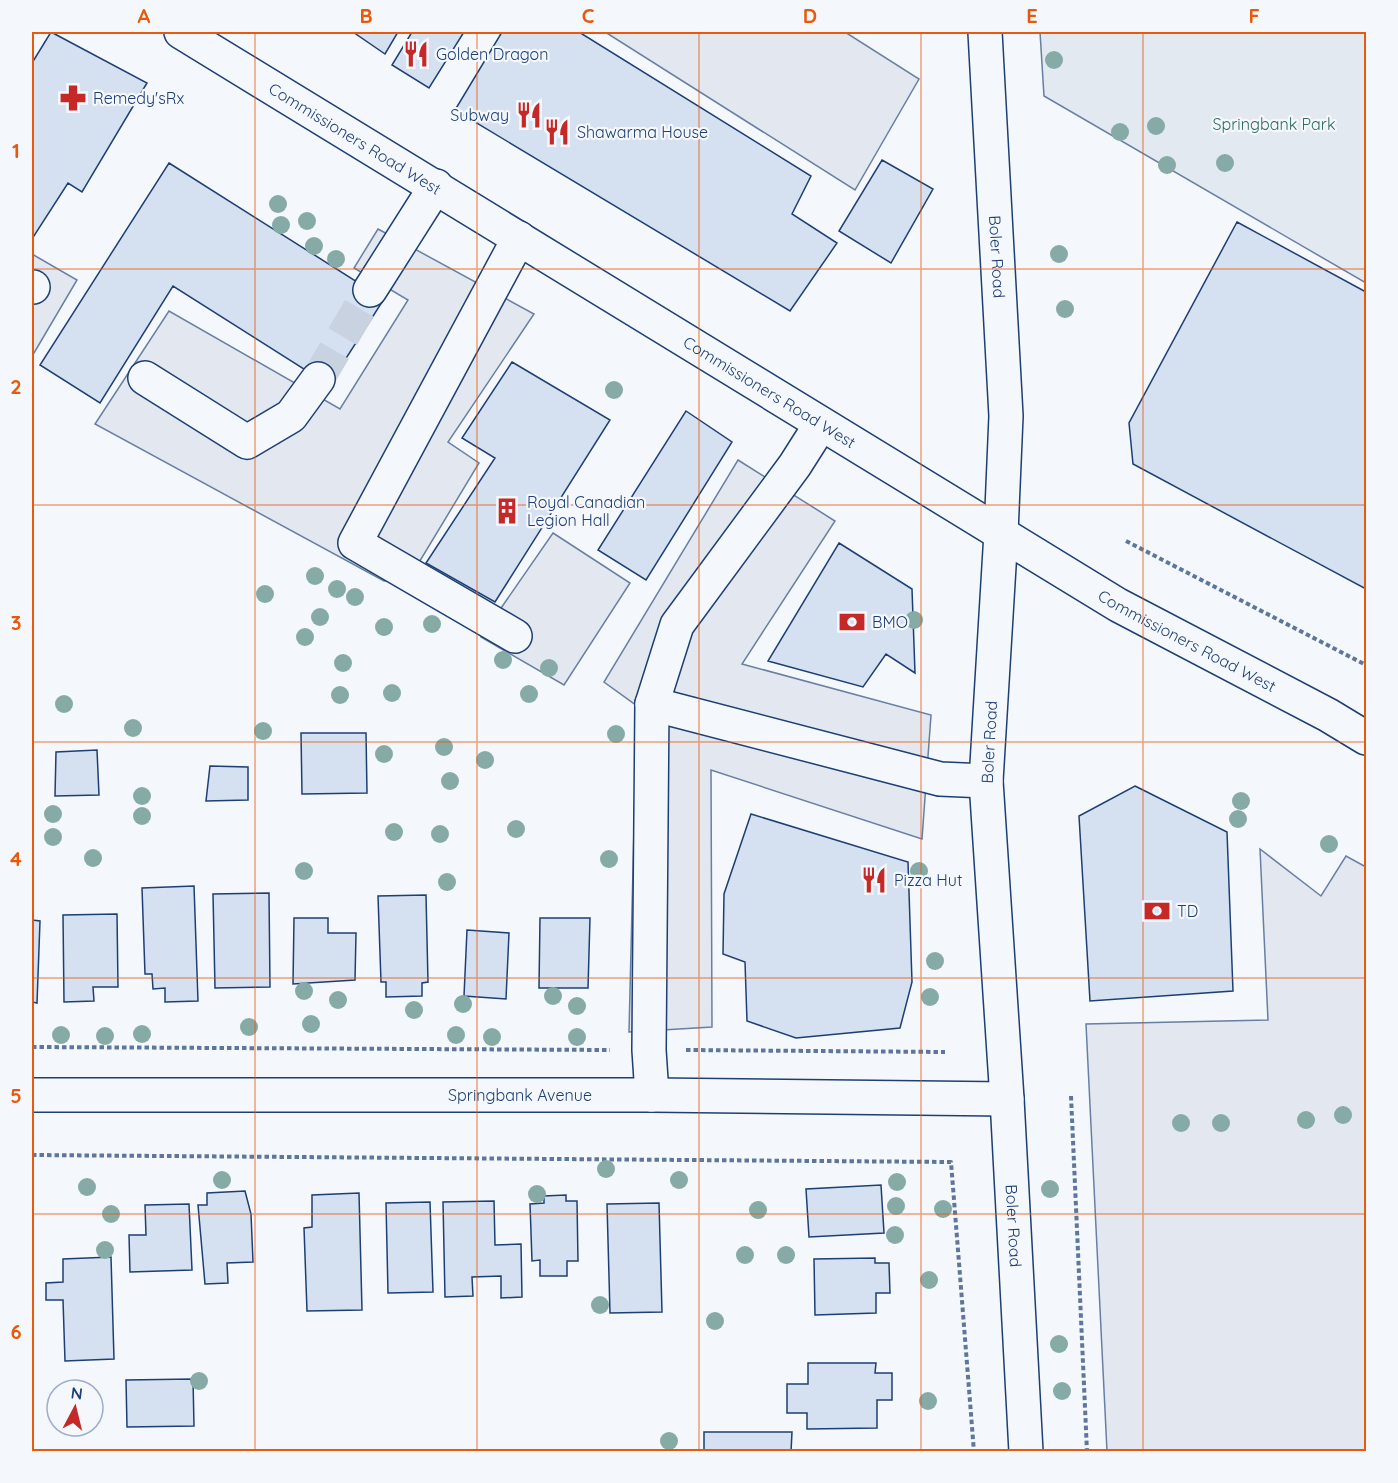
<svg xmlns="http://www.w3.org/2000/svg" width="1398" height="1483" font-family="Quicksand,sans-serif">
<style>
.green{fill:#e3e9f0;stroke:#687fa3;stroke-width:1.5}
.parking{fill:#e3e8f0;stroke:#687fa3;stroke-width:1.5}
.building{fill:#d5e0f0;stroke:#1d3f73;stroke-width:1.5}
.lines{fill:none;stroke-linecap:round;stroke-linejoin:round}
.minor-tunnel{stroke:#c9d2e0;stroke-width:33;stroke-dasharray:33 16;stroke-linecap:butt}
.minor-casing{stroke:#1d3f73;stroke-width:36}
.major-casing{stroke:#1d3f73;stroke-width:36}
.path{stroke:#5e769c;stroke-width:4;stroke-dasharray:4.5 3;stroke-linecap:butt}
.minor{stroke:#f4f7fb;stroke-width:33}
.major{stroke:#f4f7fb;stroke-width:33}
.tree{fill:#86aba6}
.grid{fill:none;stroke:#e8590c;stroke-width:1.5;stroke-opacity:0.55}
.labels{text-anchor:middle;stroke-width:4.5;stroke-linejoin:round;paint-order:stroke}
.poi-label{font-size:16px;fill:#1d3f73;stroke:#f4f7fb;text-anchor:start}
.park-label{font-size:16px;fill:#2c6c60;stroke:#f4f7fb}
.street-label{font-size:16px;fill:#1d3f73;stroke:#f4f7fb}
.neatline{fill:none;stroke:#e8590c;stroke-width:2}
.grid-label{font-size:20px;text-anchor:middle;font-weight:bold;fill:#e8590c}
</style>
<rect width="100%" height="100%" fill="#f4f7fb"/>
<path class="green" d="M1040 32H1366V283L1044 96Z"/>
<path class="parking" d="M605 32H845L919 79 855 190Z
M378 229 534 314 448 442 479 463 409 579 384 581 95 424 169 311 340 409 408 300 354 268Z
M32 254 77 280 34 353 32 351Z
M738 460 835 521 742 664 931 715 922 839 711 770 712 1027 629 1032 637 706 604 682Z
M553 533 630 583 564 685 481 637Z
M1260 849 1321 896 1346 856 1366 867V1451H1107L1086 1024 1268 1020Z"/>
<path class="building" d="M51 32 147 83 82 192 68 183 32 239V63Z
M353 32H398L385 54Z
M412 32H464L429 88 392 65Z
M502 32H579L811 176 792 214 837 243 790 311 455 110Z
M882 160 933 189 891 263 839 231Z
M169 163 384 299 329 385 173 286 100 403 40 365Z
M1237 222 1366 292V589L1133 464 1129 423Z
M512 362 610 420 495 602 426 563 495 458 462 438Z
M686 411 732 442 646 580 598 550Z
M839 543 912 589 915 673 886 654 863 687 768 661Z
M301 733H366L367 793 302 794Z
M97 750 99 795 55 796 56 752Z
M210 766 248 767V800L206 801Z
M1135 786 1227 832 1233 991 1090 1001 1079 816Z
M751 814 908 862 912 982 900 1028 796 1038 747 1021 745 962 723 954 724 894Z
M194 886 198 1001 165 1002V988L153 989 152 974H145L142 888Z
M269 893 270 987 215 988 213 894Z
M426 895 428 982 422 983V996L386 997V982H381L378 896Z
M117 914 118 987H93L94 1001 64 1002 63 915Z
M294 918H328V933H356L355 980 293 984Z
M540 918H590L588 988H539Z
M32 920 40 921 37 1003 32 1002Z
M467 930 509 933 506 999 464 996Z
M881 1185 884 1233 809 1237 806 1189Z
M245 1191 251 1214 253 1262 227 1263 228 1283 205 1284 198 1205H207V1193Z
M359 1193 362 1310 307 1311 304 1228 312 1227V1195Z
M566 1195V1201H577L578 1261H567V1276H540V1260L532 1261 530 1204 544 1203V1196Z
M494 1201 495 1245 521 1244 522 1297 501 1298V1276L472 1277 473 1296 445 1297 443 1202Z
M430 1202 433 1292 388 1293 386 1203Z
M659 1203 662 1312 610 1313 607 1204Z
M189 1204 192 1270 130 1272 129 1235H146L145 1205Z
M111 1257 114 1359 65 1361 63 1300H46V1283L63 1282V1259Z
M875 1258V1263H889L890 1293H876V1313L815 1315 814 1259Z
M808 1363H876L875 1373H892V1400H877V1428L807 1429V1413H787V1384H808Z
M193 1379 194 1426 127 1427 126 1380Z
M704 1432H792L791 1452H704Z"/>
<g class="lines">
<path class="minor-tunnel" d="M318 379 370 290"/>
<g class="minor-casing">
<g id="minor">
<path d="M32 287H33"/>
<path d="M370 290 436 186"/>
<path d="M145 378 247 442 291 416 318 379"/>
<path id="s1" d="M1001 533 986 781 1007 1099 1026 1452"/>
<path d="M515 636 355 543 519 238"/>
<path d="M652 704 940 779 986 781"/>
<path id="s2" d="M32 1095H652L1007 1099"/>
<path d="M652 1095 649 1050 652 704 677 625 795 465 821 424"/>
</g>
</g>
<g class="major-casing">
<g id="major">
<path id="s3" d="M181 32 1118 605 1328 715 1366 738"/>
<path id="s4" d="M985 32 1006 416 1001 533"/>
</g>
</g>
<path class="path" d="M1126 541 1366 665
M32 1047 610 1050
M686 1050 945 1052
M1071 1096 1087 1452
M32 1155 951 1162 974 1452"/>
<use href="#minor" class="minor"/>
<use href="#major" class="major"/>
</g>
<g class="tree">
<circle cx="1054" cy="60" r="9"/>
<circle cx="1156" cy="126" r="9"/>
<circle cx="1120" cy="132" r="9"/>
<circle cx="1225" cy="163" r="9"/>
<circle cx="1167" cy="165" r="9"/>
<circle cx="278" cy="204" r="9"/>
<circle cx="307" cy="221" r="9"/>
<circle cx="281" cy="225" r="9"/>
<circle cx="314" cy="246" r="9"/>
<circle cx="1059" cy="254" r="9"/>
<circle cx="336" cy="259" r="9"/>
<circle cx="1065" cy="309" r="9"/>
<circle cx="614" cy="390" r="9"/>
<circle cx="315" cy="576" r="9"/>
<circle cx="337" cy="589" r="9"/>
<circle cx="265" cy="594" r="9"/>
<circle cx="355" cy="597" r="9"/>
<circle cx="320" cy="617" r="9"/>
<circle cx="914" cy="620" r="9"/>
<circle cx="432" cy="624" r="9"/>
<circle cx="384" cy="627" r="9"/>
<circle cx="305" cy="637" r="9"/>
<circle cx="503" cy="660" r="9"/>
<circle cx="343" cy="663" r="9"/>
<circle cx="549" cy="668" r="9"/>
<circle cx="392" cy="693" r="9"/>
<circle cx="529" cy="694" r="9"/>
<circle cx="340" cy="695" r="9"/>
<circle cx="64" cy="704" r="9"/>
<circle cx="133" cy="728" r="9"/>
<circle cx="263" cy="731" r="9"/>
<circle cx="616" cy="734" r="9"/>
<circle cx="444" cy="747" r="9"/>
<circle cx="384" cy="754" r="9"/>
<circle cx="485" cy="760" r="9"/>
<circle cx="450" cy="781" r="9"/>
<circle cx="142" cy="796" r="9"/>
<circle cx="1241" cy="801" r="9"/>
<circle cx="53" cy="814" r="9"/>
<circle cx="142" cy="816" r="9"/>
<circle cx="1238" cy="819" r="9"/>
<circle cx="516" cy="829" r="9"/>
<circle cx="394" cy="832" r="9"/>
<circle cx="440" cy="834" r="9"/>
<circle cx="53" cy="837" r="9"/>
<circle cx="1329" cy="844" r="9"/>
<circle cx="93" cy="858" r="9"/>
<circle cx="609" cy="859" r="9"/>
<circle cx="304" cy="871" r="9"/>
<circle cx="919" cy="871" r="9"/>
<circle cx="447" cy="882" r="9"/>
<circle cx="935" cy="961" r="9"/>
<circle cx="304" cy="991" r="9"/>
<circle cx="553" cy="996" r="9"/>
<circle cx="930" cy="997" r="9"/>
<circle cx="338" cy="1000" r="9"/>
<circle cx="463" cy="1004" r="9"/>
<circle cx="577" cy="1006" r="9"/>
<circle cx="414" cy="1010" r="9"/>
<circle cx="311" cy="1024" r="9"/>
<circle cx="249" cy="1027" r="9"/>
<circle cx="142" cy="1034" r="9"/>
<circle cx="61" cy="1035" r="9"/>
<circle cx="456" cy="1035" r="9"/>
<circle cx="105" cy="1036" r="9"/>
<circle cx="492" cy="1037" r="9"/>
<circle cx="577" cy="1037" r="9"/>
<circle cx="1343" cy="1115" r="9"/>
<circle cx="1306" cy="1120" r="9"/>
<circle cx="1181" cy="1123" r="9"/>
<circle cx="1221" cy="1123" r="9"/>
<circle cx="606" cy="1169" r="9"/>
<circle cx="222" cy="1180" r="9"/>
<circle cx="679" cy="1180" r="9"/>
<circle cx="897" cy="1182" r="9"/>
<circle cx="87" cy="1187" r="9"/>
<circle cx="1050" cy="1189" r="9"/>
<circle cx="537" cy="1194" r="9"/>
<circle cx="896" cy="1206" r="9"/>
<circle cx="943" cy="1209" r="9"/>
<circle cx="758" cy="1210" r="9"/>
<circle cx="111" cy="1214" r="9"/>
<circle cx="895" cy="1235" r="9"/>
<circle cx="105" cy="1250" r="9"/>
<circle cx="745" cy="1255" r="9"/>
<circle cx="786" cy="1255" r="9"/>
<circle cx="929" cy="1280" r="9"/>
<circle cx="600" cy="1305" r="9"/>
<circle cx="715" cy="1321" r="9"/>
<circle cx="1059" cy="1344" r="9"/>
<circle cx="199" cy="1381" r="9"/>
<circle cx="1062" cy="1391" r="9"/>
<circle cx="928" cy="1401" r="9"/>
<circle cx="669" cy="1441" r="9"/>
</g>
<path class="grid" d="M255 32V1452M477 32V1452M699 32V1452M921 32V1452M1143 32V1452M32 269H1366M32 505H1366M32 742H1366M32 978H1366M32 1214H1366"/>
<defs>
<g id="restaurant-bare" transform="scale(2.07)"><path d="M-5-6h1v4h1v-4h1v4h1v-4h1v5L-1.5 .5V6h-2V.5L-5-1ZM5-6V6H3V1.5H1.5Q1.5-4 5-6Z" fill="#c62828" stroke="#f4f7fb" stroke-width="2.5" paint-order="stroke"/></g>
<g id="pharmacy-bare" transform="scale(2.07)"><path d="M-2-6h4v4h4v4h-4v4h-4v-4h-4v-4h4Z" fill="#c62828" stroke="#f4f7fb" stroke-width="2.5" paint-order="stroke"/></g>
<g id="building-bare" transform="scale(2.07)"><path d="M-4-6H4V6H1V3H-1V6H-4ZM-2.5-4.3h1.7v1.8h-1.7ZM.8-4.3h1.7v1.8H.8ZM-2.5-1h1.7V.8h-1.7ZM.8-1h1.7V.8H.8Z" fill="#c62828" stroke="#f4f7fb" stroke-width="2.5" paint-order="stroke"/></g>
<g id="bank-bare" transform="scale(2.07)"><path d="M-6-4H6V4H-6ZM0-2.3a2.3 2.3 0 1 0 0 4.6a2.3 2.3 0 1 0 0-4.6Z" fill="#c62828" stroke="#f4f7fb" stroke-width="2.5" paint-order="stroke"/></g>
</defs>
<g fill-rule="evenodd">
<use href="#restaurant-bare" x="416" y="54"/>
<use href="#pharmacy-bare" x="73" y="98"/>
<use href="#restaurant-bare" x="529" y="115"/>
<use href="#restaurant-bare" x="557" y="132"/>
<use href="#building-bare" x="507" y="511"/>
<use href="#bank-bare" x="852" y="622"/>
<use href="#restaurant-bare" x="874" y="880"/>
<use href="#bank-bare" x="1157" y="911"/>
</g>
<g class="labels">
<g class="poi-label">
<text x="436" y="60">Golden Dragon</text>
<text x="93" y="104">Remedy'sRx</text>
<text x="509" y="121" text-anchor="end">Subway</text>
<text x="577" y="138">Shawarma House</text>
<text x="527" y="508">Royal Canadian<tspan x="527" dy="18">Legion Hall</tspan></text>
<text x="872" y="628">BMO</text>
<text x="894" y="886">Pizza Hut</text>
<text x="1177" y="917">TD</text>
</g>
<g class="park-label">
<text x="1274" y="130">Springbank Park</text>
</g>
<g class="street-label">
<text dy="6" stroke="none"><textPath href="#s3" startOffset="204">Commissioners Road West</textPath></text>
<text dy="6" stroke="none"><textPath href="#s4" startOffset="225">Boler Road</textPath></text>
<text dy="6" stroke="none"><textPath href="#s3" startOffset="690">Commissioners Road West</textPath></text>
<text dy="6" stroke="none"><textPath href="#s3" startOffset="1176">Commissioners Road West</textPath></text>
<text transform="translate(989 742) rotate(-87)" y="6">Boler Road</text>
<text dy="6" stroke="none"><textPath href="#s2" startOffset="488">Springbank Avenue</textPath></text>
<text dy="6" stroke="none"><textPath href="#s1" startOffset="694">Boler Road</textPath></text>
</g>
</g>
<rect width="1398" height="1483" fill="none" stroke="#f4f7fb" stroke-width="66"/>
<g transform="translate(75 1408) rotate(7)"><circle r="28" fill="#f4f7fb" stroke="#9eadc5" stroke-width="1.5"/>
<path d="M0-4.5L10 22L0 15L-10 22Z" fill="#c62828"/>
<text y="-9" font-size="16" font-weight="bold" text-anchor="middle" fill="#1d3f73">N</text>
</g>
<rect x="33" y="33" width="1332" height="1417" class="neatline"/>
<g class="grid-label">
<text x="144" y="23">A</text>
<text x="366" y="23">B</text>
<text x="588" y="23">C</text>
<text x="810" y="23">D</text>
<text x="1032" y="23">E</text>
<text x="1254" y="23">F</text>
<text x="16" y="158">1</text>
<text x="16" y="394">2</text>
<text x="16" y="630">3</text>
<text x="16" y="866">4</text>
<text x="16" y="1103">5</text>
<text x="16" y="1339">6</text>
</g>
</svg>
